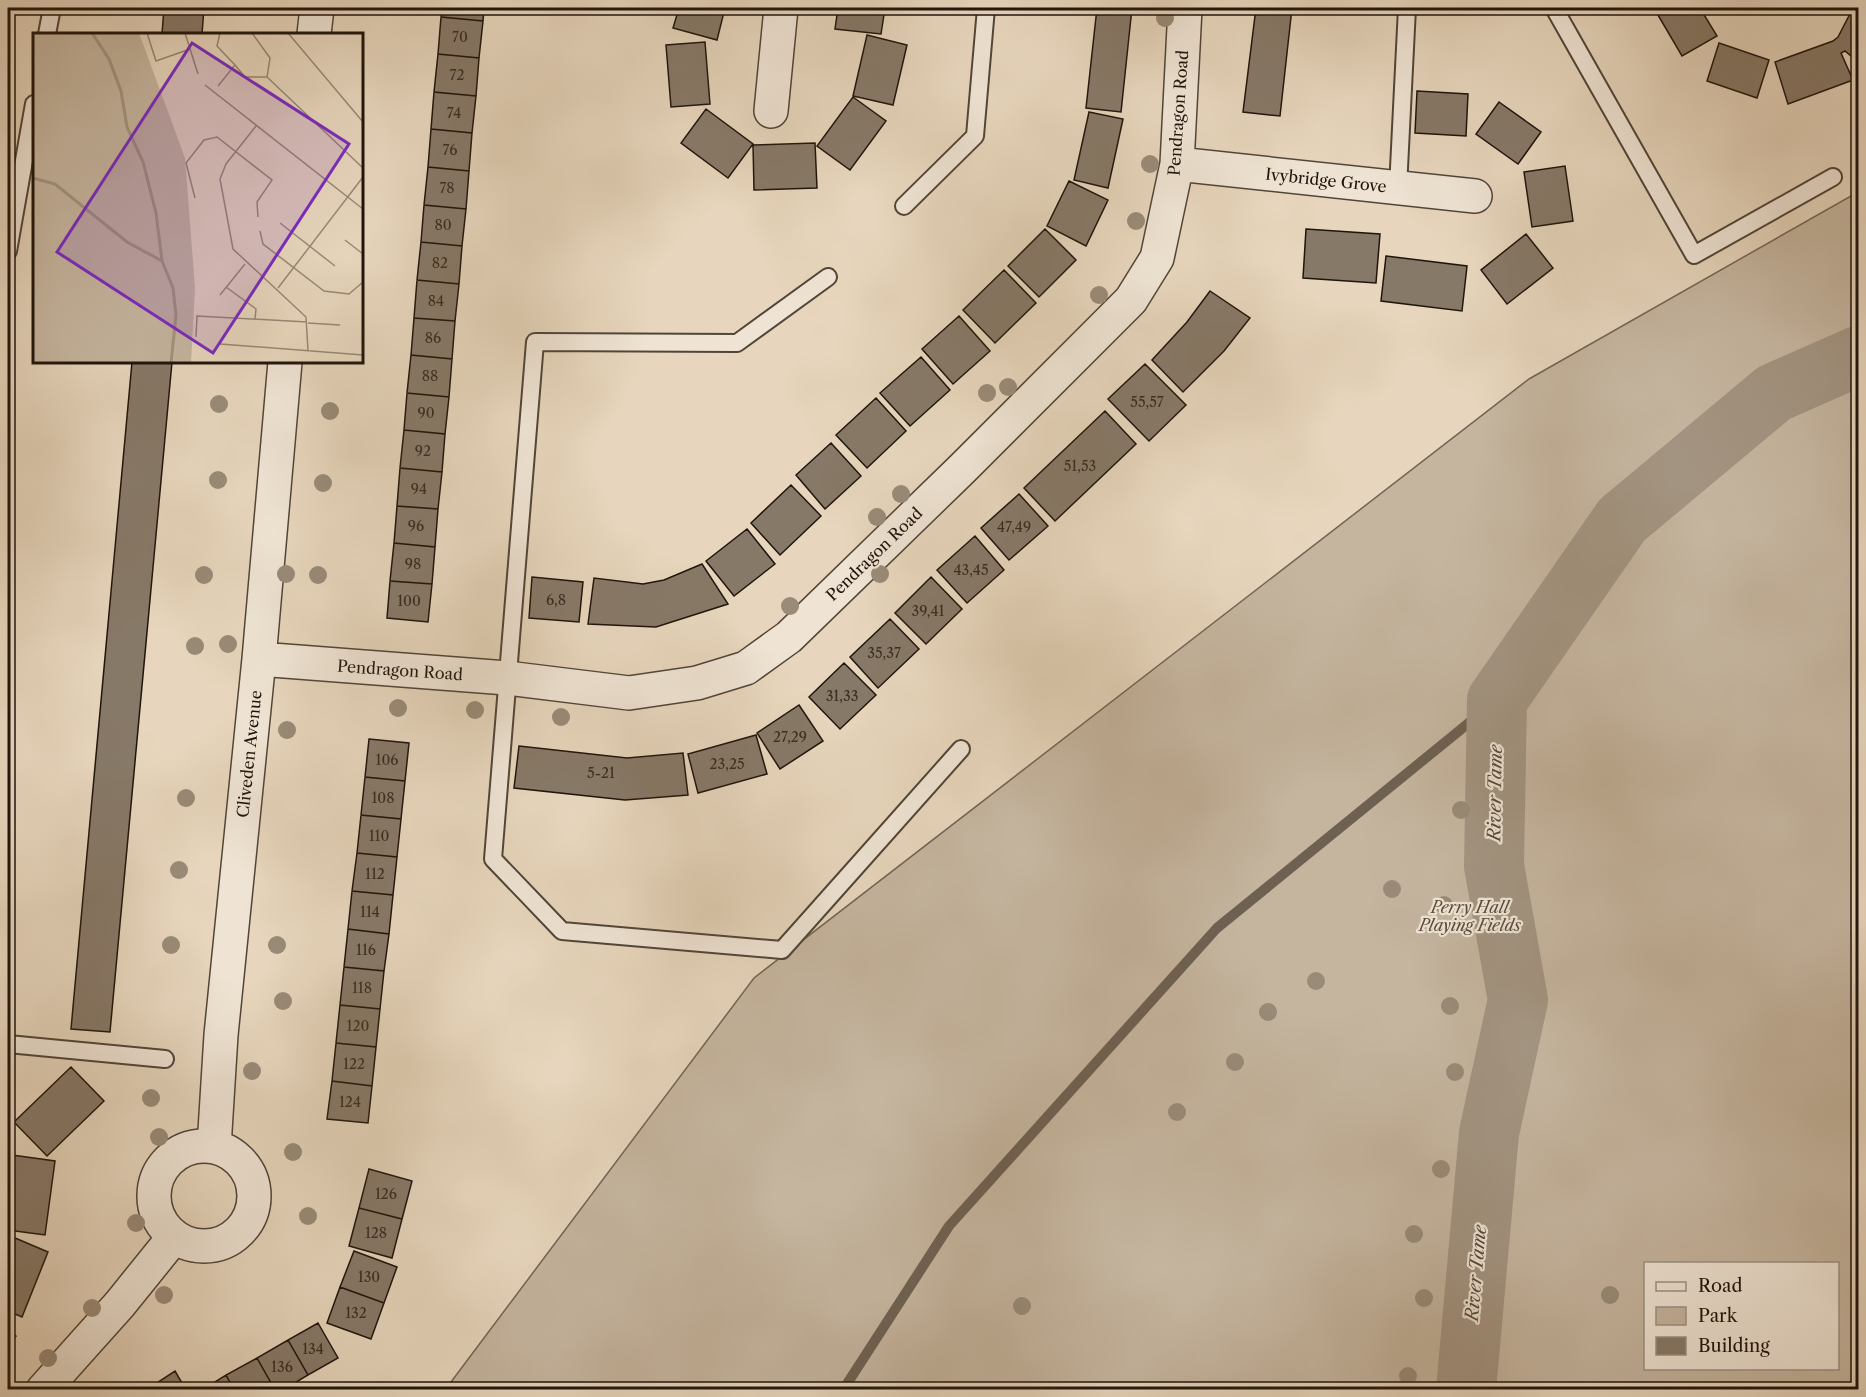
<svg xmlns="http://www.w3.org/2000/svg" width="1866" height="1397" font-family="'Libre Caslon Text',serif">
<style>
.green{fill:#c5b59f;stroke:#726556;stroke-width:1.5;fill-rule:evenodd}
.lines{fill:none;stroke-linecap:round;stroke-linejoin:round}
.stream{stroke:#6e6152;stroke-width:10}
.river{stroke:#a39481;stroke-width:60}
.building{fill:#877968;stroke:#1f150c;stroke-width:1.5}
.lane-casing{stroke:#514538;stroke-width:20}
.street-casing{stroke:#514538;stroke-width:36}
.lane{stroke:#efe4d4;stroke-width:16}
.street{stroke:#efe4d4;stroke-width:33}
.tree{fill:#998b78}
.labels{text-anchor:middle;stroke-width:4.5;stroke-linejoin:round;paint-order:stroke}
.number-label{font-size:14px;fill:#392e23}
.street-label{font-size:16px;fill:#1f150c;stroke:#efe4d4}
.park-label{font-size:16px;font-style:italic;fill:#594d3f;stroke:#efe4d4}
.water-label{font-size:18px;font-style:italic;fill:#54483b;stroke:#efe4d4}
.inset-river{fill:none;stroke:#a39481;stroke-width:3}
.inset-road{fill:none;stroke:#978976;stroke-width:1.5}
.view{fill:#7b2cbf;fill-opacity:0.15;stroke:#7b2cbf;stroke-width:3}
.inset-edge{fill:none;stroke:#1f150c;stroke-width:3}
</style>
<rect width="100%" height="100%" fill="#e7d6bd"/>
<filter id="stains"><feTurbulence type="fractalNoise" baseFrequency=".00333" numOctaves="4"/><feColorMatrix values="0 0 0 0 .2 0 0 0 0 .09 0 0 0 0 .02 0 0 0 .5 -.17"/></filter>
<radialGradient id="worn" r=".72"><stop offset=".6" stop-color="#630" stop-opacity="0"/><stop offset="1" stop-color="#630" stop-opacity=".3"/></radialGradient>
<path class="green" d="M1858 192V1389L445 1390 754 978 1529 379ZM1646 1264H1838V1368H1646Z"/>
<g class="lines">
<path class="stream" d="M843 1390 949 1226 1217 928 1497 700"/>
<path class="river" d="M1466 1390 1489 1133 1518 1000 1494 866 1497 700 1622 520 1774 393 1858 356"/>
</g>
<path class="building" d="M164 8H204L202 34H162Z
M442 8H484L483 21 441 17Z
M679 8H725L717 40 673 28Z
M838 8H885L881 34 835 29Z
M1097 8H1132L1121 112 1086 108Z
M1256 8H1292L1280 116 1243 112Z
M1659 8H1700L1717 36 1682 56 1655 10Z
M1853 8H1858V62L1845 51 1841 53 1853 80 1788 104 1775 62 1833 41 1838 37Z
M441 17 483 21 479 58 438 54Z
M867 35 907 45 893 105 853 96Z
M705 42 710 104 671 107 666 45Z
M1719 43 1769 60 1757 98 1707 81Z
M438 54 479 58 476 96 434 92Z
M1417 91 1468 94 1466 136 1415 133Z
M434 92 476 96 472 133 431 129Z
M853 97 886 121 850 170 817 146Z
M1499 102 1541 132 1518 164 1476 134Z
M706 109 753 144 728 178 681 143Z
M1089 112 1123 119 1108 188 1074 180Z
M431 129 472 133 469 171 428 167Z
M815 143 817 188 754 190 753 145Z
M1565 166 1573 221 1532 227 1524 172Z
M428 167 469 171 466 209 424 205Z
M1069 181 1108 200 1086 246 1047 226Z
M424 205 466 209 462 246 421 242Z
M1045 229 1076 260 1039 297 1008 266Z
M1306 229 1380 234 1376 283 1303 278Z
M1526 234 1553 268 1507 304 1481 270Z
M421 242 462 246 459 284 417 280Z
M1386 256 1467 266 1462 311 1381 301Z
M1004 270 1036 303 995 343 963 310Z
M417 280 459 284 455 321 414 318Z
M1210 291 1250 318 1224 351 1183 392 1152 360 1187 322Z
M959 316 990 351 953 384 922 349Z
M414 318 455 321 452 359 411 355Z
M411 355 452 359 449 397 407 393Z
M921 357 950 390 910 426 880 393Z
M132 362H172L110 1032 71 1029Z
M1145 364 1186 405 1149 441 1108 399Z
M407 393 449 397 445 434 404 430Z
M876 398 906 431 867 468 836 435Z
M1105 411 1136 444 1055 521 1024 488Z
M404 430 445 434 442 472 400 468Z
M831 443 861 476 825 509 796 475Z
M400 468 442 472 438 509 397 506Z
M791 485 821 516 780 555 751 523Z
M1019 494 1048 526 1009 560 981 528Z
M397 506 438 509 435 547 394 543Z
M747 529 775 564 734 596 706 561Z
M975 536 1004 570 967 603 937 570Z
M394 543 435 547 432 584 390 581Z
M702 564 728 604 656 627 588 624 594 578 643 584 664 580Z
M532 577 583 582 579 622 529 618Z
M931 577 962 609 926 644 895 613Z
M390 581 432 584 428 622 387 618Z
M890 619 919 649 878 688 850 657Z
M844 663 876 695 840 729 809 697Z
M799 705 823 741 780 769 757 733Z
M756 735 767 774 698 793 688 754Z
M369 739 409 743 405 781 365 777Z
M519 746 627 758 683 753 688 795 625 800 514 788Z
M365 777 405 781 401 819 361 815Z
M361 815 401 819 397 857 357 853Z
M357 853 397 857 393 895 352 891Z
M352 891 393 895 389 934 348 929Z
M348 929 389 934 384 971 344 967Z
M344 967 384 971 380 1009 340 1005Z
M340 1005 380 1009 376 1047 336 1043Z
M336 1043 376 1047 372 1086 332 1081Z
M71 1067 104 1101 47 1156 14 1122Z
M332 1081 372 1086 368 1123 327 1119Z
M12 1155 55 1161 45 1235 8 1230V1187Z
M369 1169 412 1181 402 1219 359 1208Z
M359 1208 402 1219 392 1258 349 1246Z
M8 1235 48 1252 22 1317 8 1311Z
M354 1251 397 1267 384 1303 340 1287Z
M340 1287 384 1303 371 1339 327 1323Z
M318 1323 338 1358 308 1375 288 1340Z
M8 1329 16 1336 8 1346Z
M288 1340 308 1375 283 1390H275L257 1358Z
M257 1358 275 1390H234L226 1375Z
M175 1371 186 1390H146Z
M226 1375 234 1390H202Z"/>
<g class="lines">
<g class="lane-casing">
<path id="lane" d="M1554 8 1694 255 1833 177
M47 34 52 8
M1398 188 1407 8
M904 206 975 136 986 8
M8 251 34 104
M828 277 737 343 535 342 493 859 562 931 782 950 961 749
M8 1044 165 1059"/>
</g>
<g class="street-casing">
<path id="street" d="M314 34 317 8
M771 111 781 8
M1177 164 1475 196
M259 659 507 678 629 693 697 683 746 668 789 637 963 468 1131 300 1157 258 1177 164 1185 8
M154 1196a50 50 0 1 1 100 0a50 50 0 1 1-100 0Z
M214 1147 221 1035 259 659 285 362
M43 1390 120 1304 174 1237"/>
</g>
<use href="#lane" class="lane"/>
<use href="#street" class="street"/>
</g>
<g class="tree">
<circle cx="1165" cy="18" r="9"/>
<circle cx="1150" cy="164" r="9"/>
<circle cx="1136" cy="221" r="9"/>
<circle cx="1099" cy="295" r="9"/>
<circle cx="1008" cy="387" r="9"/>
<circle cx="987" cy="393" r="9"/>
<circle cx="219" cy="404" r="9"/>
<circle cx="330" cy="411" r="9"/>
<circle cx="218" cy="480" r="9"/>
<circle cx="323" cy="483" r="9"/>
<circle cx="901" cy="494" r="9"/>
<circle cx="877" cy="517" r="9"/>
<circle cx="286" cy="574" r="9"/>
<circle cx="880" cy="574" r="9"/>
<circle cx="204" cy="575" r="9"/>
<circle cx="318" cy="575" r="9"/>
<circle cx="790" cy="606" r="9"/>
<circle cx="228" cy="644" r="9"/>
<circle cx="195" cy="646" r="9"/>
<circle cx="398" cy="708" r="9"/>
<circle cx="475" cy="710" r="9"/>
<circle cx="561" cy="717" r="9"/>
<circle cx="287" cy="730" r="9"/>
<circle cx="186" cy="798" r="9"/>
<circle cx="1461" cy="810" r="9"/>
<circle cx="179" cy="870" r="9"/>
<circle cx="1392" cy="889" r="9"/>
<circle cx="1444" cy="905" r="9"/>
<circle cx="171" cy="945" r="9"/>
<circle cx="277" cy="945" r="9"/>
<circle cx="1316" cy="981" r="9"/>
<circle cx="283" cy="1001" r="9"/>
<circle cx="1450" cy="1006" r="9"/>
<circle cx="1268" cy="1012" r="9"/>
<circle cx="1235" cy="1062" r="9"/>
<circle cx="252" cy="1071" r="9"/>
<circle cx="1455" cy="1072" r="9"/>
<circle cx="151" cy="1098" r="9"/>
<circle cx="1177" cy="1112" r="9"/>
<circle cx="159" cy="1137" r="9"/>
<circle cx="293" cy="1152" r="9"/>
<circle cx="1441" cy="1169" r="9"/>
<circle cx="308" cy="1216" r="9"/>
<circle cx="136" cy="1223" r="9"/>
<circle cx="1414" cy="1234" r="9"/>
<circle cx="164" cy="1295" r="9"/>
<circle cx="1610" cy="1295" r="9"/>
<circle cx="1424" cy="1298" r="9"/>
<circle cx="1022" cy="1306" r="9"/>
<circle cx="92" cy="1308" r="9"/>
<circle cx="48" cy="1358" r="9"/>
<circle cx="1408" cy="1376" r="9"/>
</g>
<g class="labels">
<g class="number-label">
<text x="460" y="42">70</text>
<text x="457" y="80">72</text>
<text x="454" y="118">74</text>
<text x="450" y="155">76</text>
<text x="447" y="193">78</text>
<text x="443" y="230">80</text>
<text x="440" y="268">82</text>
<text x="436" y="306">84</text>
<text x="433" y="343">86</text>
<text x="430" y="381">88</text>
<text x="1147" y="407">55,57</text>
<text x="426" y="418">90</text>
<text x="423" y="456">92</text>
<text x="1080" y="471">51,53</text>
<text x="419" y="494">94</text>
<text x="416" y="531">96</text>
<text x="1014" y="532">47,49</text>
<text x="413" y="569">98</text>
<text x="971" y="575">43,45</text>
<text x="556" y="605">6,8</text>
<text x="409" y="606">100</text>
<text x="928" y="616">39,41</text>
<text x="884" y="658">35,37</text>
<text x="842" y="701">31,33</text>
<text x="790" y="742">27,29</text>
<text x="387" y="765">106</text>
<text x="727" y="769">23,25</text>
<text x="601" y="778">5-21</text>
<text x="383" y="803">108</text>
<text x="379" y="841">110</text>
<text x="375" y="879">112</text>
<text x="370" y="917">114</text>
<text x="366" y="955">116</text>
<text x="362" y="993">118</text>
<text x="358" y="1031">120</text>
<text x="354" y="1069">122</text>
<text x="350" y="1107">124</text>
<text x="386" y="1199">126</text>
<text x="376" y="1238">128</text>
<text x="369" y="1282">130</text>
<text x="356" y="1318">132</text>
<text x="313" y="1354">134</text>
<text x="282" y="1372">136</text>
</g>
<g class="street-label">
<text transform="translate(1178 113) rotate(-86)" y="6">Pendragon Road</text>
<text transform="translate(1326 180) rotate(6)" y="6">Ivybridge Grove</text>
<text transform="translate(874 554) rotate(-44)" y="6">Pendragon Road</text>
<text transform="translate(400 670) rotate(4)" y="6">Pendragon Road</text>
<text transform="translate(249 754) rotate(-84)" y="6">Cliveden Avenue</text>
</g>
<g class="park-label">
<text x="1470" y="913">Perry Hall<tspan x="1470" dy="18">Playing Fields</tspan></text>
</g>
<g class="water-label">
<text transform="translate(1495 793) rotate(-89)" y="6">River Tame</text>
<text transform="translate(1476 1273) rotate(-85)" y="6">River Tame</text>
</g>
</g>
<g transform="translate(33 33)">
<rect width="330" height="330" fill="#e7d6bd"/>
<path d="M0 0H106L152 125 162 255 158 330H0Z" fill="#c5b59f"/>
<path class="inset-river" d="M59 0 76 26 88 58 94 94 110 129 123 180 129 228M0 145 22 151 94 209 129 228 140 255 143 282 138 330"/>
<path class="inset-road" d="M114 0 123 28 157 16M152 0 165 41M187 0 184 13 202 32M219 0 237 25 234 44 330 135M255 0 330 89M172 52 330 176M185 53 202 32 212 44H234M223 93 193 131 187 146 200 216 273 284 275 318M162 165 153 130 171 107 184 104 239 147 224 169 225 184M247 190 302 233M227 198 230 211 291 258 316 261 330 249M312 207 330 221M193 254 223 276 222 286M245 255 330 144M187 262 212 231M275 290 307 292M163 304 164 283 274 289M187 311 330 322"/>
<path class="view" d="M159 10 316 111 180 320 24 219Z"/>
<rect width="330" height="330" class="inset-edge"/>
</g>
<rect width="1866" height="1397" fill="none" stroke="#e7d6bd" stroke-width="30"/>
<rect x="9" y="9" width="1848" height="1379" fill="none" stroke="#1f150c" stroke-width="3"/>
<rect x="15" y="15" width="1836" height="1367" fill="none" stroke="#1f150c" stroke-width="1.5"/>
<rect x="1644" y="1262" width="195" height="108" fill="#efe4d4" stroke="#9c9184" stroke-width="1.5"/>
<rect x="1656" y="1282" width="30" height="9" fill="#efe4d4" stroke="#9c9184" stroke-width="1.5"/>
<text x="1698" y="1292" font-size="18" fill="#1f150c">Road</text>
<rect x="1656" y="1307" width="30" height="18" fill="#c5b59f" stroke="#9c9184" stroke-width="1.5"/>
<text x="1698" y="1322" font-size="18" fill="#1f150c">Park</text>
<rect x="1656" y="1337" width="30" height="18" fill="#877968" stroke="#9c9184" stroke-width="1.5"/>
<text x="1698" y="1352" font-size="18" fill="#1f150c">Building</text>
<rect width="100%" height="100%" filter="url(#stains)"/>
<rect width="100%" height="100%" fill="url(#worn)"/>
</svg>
